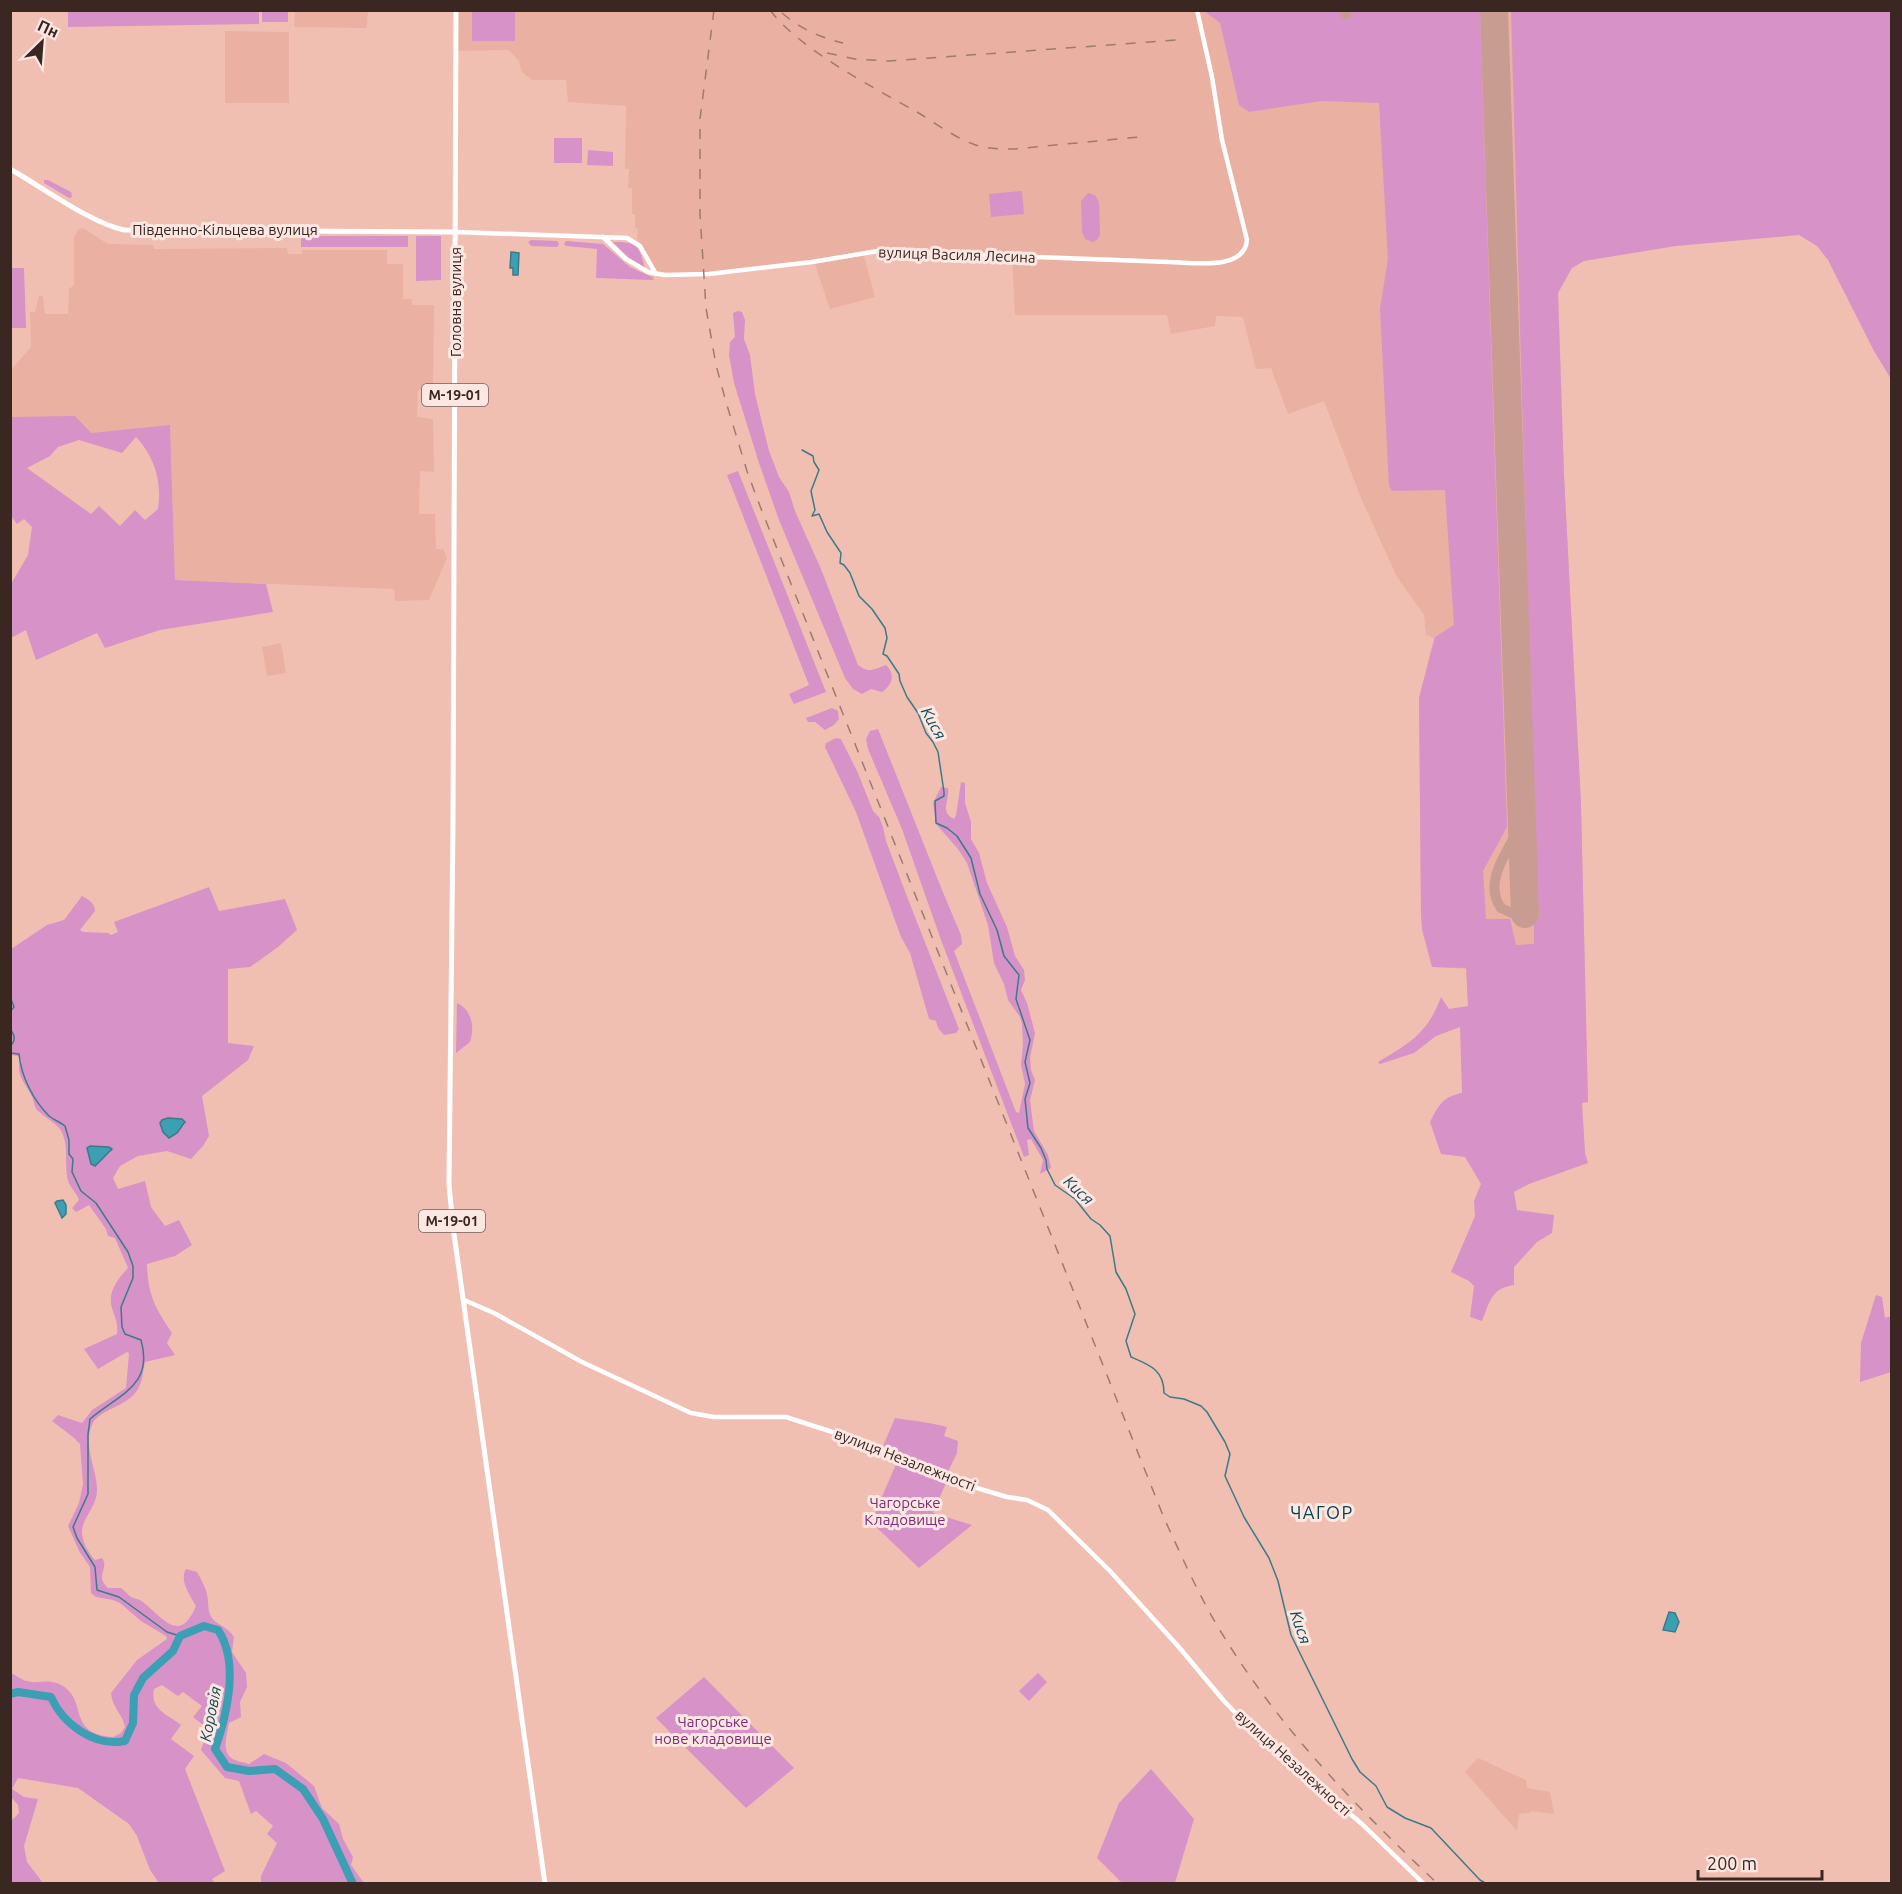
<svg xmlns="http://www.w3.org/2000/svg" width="1902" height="1894" font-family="Ubuntu,sans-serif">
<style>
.built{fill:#eab0a2}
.green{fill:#d792c8;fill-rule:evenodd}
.water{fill:#3c9fb3;stroke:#3b7b88;stroke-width:1.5}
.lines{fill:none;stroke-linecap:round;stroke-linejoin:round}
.stream{stroke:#3b7b88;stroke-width:1.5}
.river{stroke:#3c9fb3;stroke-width:8}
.taxiway{stroke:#c89c91;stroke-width:10}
.runway{stroke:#c89c91;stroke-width:28}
.minor{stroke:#fff;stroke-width:4.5}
.major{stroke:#fff;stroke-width:5}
.rail{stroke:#9e7a70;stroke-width:1.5;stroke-dasharray:10 10;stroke-linecap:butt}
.labels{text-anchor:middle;stroke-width:6;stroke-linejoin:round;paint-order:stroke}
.shield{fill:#fde7e2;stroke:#74615c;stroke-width:1.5}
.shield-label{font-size:14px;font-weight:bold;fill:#3a2722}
.street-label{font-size:15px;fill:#3a2722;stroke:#fde7e2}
.park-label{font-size:15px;fill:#822b75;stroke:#fde7e2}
.water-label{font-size:16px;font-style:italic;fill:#0e4854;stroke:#fde7e2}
.quarter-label{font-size:18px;letter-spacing:1.5px;fill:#05434e;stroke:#fde7e2}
</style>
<rect width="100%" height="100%" fill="#f1bfb2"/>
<path class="built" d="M295 11H368L367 26 366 28 294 27Z
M456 11H1204L1220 23 1239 105 1249 112 1322 101 1379 102 1342 11H1776L1666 55 1558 293 1564 475 1581 804 1588 1102 1582 1103 1585 1153 1468 1007 1467 969 1432 967 1423 933 1421 914 1419 698 1434 638 1426 635 1424 615 1397 577 1361 498 1324 401 1288 414 1271 368 1256 369 1243 317 1216 316 1215 326 1171 334 1167 315H1015L1012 255 878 250 863 253 875 297 830 309 814 261 686 275 656 274 637 239 638 229 635 228V214H632V188H628L629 169H625L626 106 568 102 566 80H532L522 72 519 61 509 50 456 51Z
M225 31 289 32V103H225Z
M83 228 108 244 153 245 154 249 287 248 288 254H302V250H387V264H403V299H412V305H434L433 390H418L417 417 433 419 434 472 420 471 419 514H435L436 549H443L447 558 429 600 395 601 394 589 175 580 170 426 91 433 11 417V370L31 347 30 312H35L39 296H43L45 314H68L69 289 74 285V237L79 229Z
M281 643 286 673 267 676 262 647Z
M1478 1758 1526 1780 1527 1788 1550 1792 1554 1814 1530 1811V1813L1519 1814 1517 1831 1465 1772Z"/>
<path class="green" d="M68 11H259V24L68 27Z
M262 11H288V22H262Z
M472 11H515V41H472Z
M1204 11H1480L1507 827 1483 871 1486 919H1510L1516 945 1534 944V919L1539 918 1533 785 1511 11H1891V379L1874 351 1828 260 1817 246 1799 235 1676 246 1584 261 1572 268 1558 293 1564 475 1581 804 1588 1102 1582 1103 1585 1153 1588 1163 1529 1184 1514 1192 1517 1210 1554 1215 1552 1233 1537 1242 1514 1267V1285C1491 1288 1490 1302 1482 1321L1470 1317 1474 1286 1469 1281 1451 1272 1475 1216 1474 1201 1481 1184 1465 1157 1441 1154 1430 1122C1439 1105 1442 1097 1462 1093L1460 1027 1436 1036 1414 1053 1380 1064 1378 1062C1410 1043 1427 1034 1441 997L1449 1009 1468 1006 1466 968 1432 967 1422 929 1421 914 1419 698 1435 637 1454 625 1445 490 1392 491 1389 486 1380 309 1388 259 1379 103 1322 101 1249 112 1239 105 1220 23Z
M554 138H582V163H554Z
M588 150 613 152V166L587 165Z
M44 180H48L71 192 72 197 69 198 44 183Z
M1022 191 1024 214 991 217 989 194Z
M1088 193 1095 195 1099 202 1100 234 1098 239 1093 242 1085 239 1082 232 1081 201Z
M301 236H408V247H301Z
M416 236H441V280L416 281Z
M531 240 557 241 559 244 557 247 531 246 528 242Z
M566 241 603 244 630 267 654 278 653 280 596 278 597 249 566 246 564 244Z
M613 242C637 242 639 245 645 268L629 258Z
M11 268H24L26 328H11Z
M738 311 742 312 745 320 744 339 750 355 755 394 769 451 779 477 789 492 795 511 821 569 858 665C870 674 873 669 886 665 896 675 892 685 882 692L871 689 862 694 853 689 845 678 779 520 759 463 734 383 729 355 730 342 735 337 733 313Z
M75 416 91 433 170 425 175 580 266 584 273 612 160 630 105 648 97 633 36 660 26 630 11 638V584L28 555 32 527 24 519 17 524 11 516V417ZM136 437C155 457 162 482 158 509L145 520 135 510 120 526 99 506 91 514 27 468 50 456 58 447 79 440 122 453Z
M738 471 826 692 794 704 789 694 809 685 727 475Z
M832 708 838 711 839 719 834 725 825 730 815 722H808L806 718Z
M878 729 942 890 961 935 962 944 954 951 1016 1112 1019 1113 1025 1084 1021 1065 1023 1044 1022 1024 1020 1017 1008 1000 1004 984 994 963 988 925 967 863 958 849 936 824 933 803 941 787 948 788C950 800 939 812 954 819L956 815 961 782 965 783V803L971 822V839L979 853 987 883 1007 927 1015 956 1024 970 1025 980 1021 990 1027 1003 1035 1033 1030 1058 1031 1070 1035 1080 1030 1100 1034 1131 1048 1155 1051 1168 1040 1174 1043 1160 1031 1139 1027 1140 1029 1155 1024 1157 941 940 902 829 868 749 866 739 870 731Z
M836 738 841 739 858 773 873 811 879 817 883 827 886 841 908 899 959 1029 956 1033 944 1035 938 1028 936 1021 929 1019 910 953 901 937 856 812 825 747 826 743Z
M209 887 219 911 285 899 297 930 278 947 250 967 228 969V1043L254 1046 248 1060 202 1096 209 1136 203 1146 191 1159 167 1151 138 1156 120 1166 113 1178 118 1189 145 1181 151 1207 165 1226 179 1220 192 1245 175 1256 147 1264C148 1296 155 1307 172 1333L167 1343 175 1355 145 1362C143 1370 143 1381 138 1389 127 1408 99 1408 92 1425 83 1446 96 1467 97 1488 98 1506 83 1516 82 1531 82 1542 88 1552 95 1560L102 1558C110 1569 94 1575 108 1588H121C124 1590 128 1595 131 1597 136 1599 140 1599 144 1603 164 1619 180 1644 196 1606 190 1595 179 1581 186 1569L197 1572C201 1579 205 1586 207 1594 209 1602 207 1611 212 1618 217 1625 227 1626 234 1637L232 1652 246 1673 247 1687 240 1702 241 1717 229 1723C227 1735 220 1754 235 1760 239 1762 244 1762 249 1764L264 1754 286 1763 314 1786 322 1808 339 1824 343 1839 353 1857 351 1865 364 1883H261V1876L277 1843 267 1834 273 1826 256 1811 251 1814 239 1781 225 1778 201 1750 208 1729 193 1717 202 1706 183 1692 178 1696 162 1685 154 1689C150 1710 167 1714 181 1725L171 1739 194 1756 185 1769 225 1871 212 1879 215 1883H159L150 1870 137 1836 129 1824 78 1788 18 1778 12 1789 24 1797 38 1799 24 1846 27 1862 43 1883H11V1821L19 1813 18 1805 11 1797V1673C16 1675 21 1680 27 1681 40 1685 48 1677 63 1686 88 1702 67 1734 113 1737L121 1733 125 1727C123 1715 112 1707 111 1693L137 1660 167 1639 166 1636 141 1621 120 1603 113 1600 96 1597 91 1593 90 1567 79 1551 68 1526 79 1503 83 1484 80 1444 73 1437 52 1421 58 1415 82 1423 92 1410 126 1388 129 1353 127 1352 98 1369 84 1349 117 1334C118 1324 116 1320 113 1311 106 1293 117 1280 128 1268L115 1238 108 1236 106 1229 89 1205 76 1212 72 1208 79 1200C76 1191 68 1187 67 1176 65 1163 68 1148 63 1135 60 1124 45 1118 37 1110 34 1106 34 1101 32 1097 27 1085 14 1074 21 1060L18 1056 11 1055V949L47 925 64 920 82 896C88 899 95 903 95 911L80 930 83 932 108 933 111 935 118 932 114 922ZM171 1118 183 1120 185 1124 177 1133 169 1138 163 1132 160 1123 163 1119ZM87 1147H108L111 1152 96 1165Z
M457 1003C472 1010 475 1027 470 1042L456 1053Z
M1876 1295 1882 1297 1885 1318 1891 1316V1372L1860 1382 1861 1343Z
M895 1418C913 1421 929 1422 947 1427L944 1436 958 1441 957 1453 947 1474 883 1446Z
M897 1462 946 1483 933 1513 972 1525 919 1568 871 1522Z
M1038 1673 1047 1682 1029 1701 1019 1691Z
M704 1677 794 1768 746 1808 656 1718Z
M1151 1769 1194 1819 1175 1883H1122L1097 1858 1119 1803Z"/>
<path class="water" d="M511 252 519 253 518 275H513V268H510Z
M168 1118 182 1119 185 1122 177 1133 169 1138 163 1132 160 1123 162 1120Z
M90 1146 109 1147 112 1149 95 1166 91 1164 87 1148Z
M63 1200 66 1205V1214L62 1218 55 1203 57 1201Z
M1669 1612 1675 1613 1679 1622 1675 1632 1663 1630Z"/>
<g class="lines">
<path class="stream" d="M802 450 813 456 814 462 819 470 811 491 815 510 812 516 819 514 827 532 841 553 840 563 844 565 850 573 859 596 872 609 885 628 887 638 883 654 887 656 899 674 900 681 907 697 918 713 926 733 933 742 938 752 944 792V796L935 801 936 823 947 828 957 836 971 858 980 894 997 930 1004 956 1019 975 1016 999 1030 1040 1025 1062 1030 1083 1025 1099 1028 1128 1041 1148 1046 1160 1047 1169 1055 1185 1075 1199 1091 1219 1100 1225 1110 1236 1116 1272 1126 1289 1135 1314 1126 1341 1131 1357C1150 1365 1164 1370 1164 1393L1170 1397 1184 1399 1201 1406 1207 1412 1225 1442 1230 1454 1225 1476 1244 1517 1269 1558 1278 1581 1291 1635 1352 1759 1360 1772 1376 1786 1387 1807 1405 1818 1431 1828 1480 1880 1487 1884
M10 996 14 1007 10 1012
M10 1029C15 1035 16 1041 10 1046
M10 1053 19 1054C21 1076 33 1100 49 1116 54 1120 60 1122 65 1126L69 1140V1154L73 1159 72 1172 81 1191 96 1203 128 1252 133 1266V1278L121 1307 122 1327 125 1334 141 1340C154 1386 119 1394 90 1419L88 1434V1494L73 1527 77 1538 95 1567 97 1590 119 1597 167 1632 180 1636"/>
<path class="river" d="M10 1694 18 1692 51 1697C63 1724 94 1747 125 1741L133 1723 134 1695 143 1678 173 1651 180 1636 204 1626 218 1630C240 1663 227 1714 215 1749L227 1767 249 1771 275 1769 303 1789 323 1819 353 1884"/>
<path class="taxiway" d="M1345 10 1346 14
M1521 825C1509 850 1482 881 1501 908L1512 913 1525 911"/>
<path class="runway" d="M1494 10 1525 914"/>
<path class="minor" d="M456 232 627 238 640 246 656 274
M603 237 626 259 638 266 648 272 665 275 709 274 812 262 878 251 1169 262C1192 262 1244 272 1247 240L1222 140 1212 77 1197 10
M464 1300 494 1313 582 1362 691 1413 714 1417H786L854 1439 947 1479 1007 1497 1027 1500 1048 1510 1110 1571 1178 1646 1224 1701 1260 1738 1362 1824 1424 1884"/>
<path class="major" d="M456 10 453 824 449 1184 453 1227 545 1884
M10 169C42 187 91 223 124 230L456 232"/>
<path class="rail" d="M714 10 700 119V214L706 308 716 365 726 402 747 471 758 501 1164 1518C1182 1557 1199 1596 1221 1632 1280 1729 1356 1807 1438 1884
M770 10C799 49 874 88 917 112 935 123 954 137 973 144 986 149 1001 149 1014 149L1139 137
M782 13C801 29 819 37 843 43
M827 53 855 59 888 61 1177 40"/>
</g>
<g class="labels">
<g class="shield">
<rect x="422" y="384" width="66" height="22" rx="4.5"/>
<rect x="419" y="1210" width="66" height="22" rx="4.5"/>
</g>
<g class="shield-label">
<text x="455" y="400">М-19-01</text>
<text x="452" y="1226">М-19-01</text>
</g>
<g class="street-label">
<text x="225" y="235">Південно-Кільцева вулиця</text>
<text transform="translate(957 255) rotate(2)" y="5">вулиця Василя Лесина</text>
<text transform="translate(456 302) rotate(-90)" y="5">Головна вулиця</text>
<text transform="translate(905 1460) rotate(21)" y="5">вулиця Незалежності</text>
<text transform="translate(1293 1763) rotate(42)" y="5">вулиця Незалежності</text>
</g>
<g class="park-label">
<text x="905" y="1508">Чагорське<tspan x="905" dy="17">Кладовище</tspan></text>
<text x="713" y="1727">Чагорське<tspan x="713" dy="17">нове кладовище</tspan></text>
</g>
<g class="water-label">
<text transform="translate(934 723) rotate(61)" y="6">Кися</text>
<text transform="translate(1079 1190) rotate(43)" y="6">Кися</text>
<text transform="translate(1301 1627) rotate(71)" y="6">Кися</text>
<text transform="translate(210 1714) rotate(-79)" y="6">Коровія</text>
</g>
<g class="quarter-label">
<text x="1322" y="1519">ЧАГОР</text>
</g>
</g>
<rect width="1902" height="1894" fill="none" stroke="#3a2722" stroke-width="24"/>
<g transform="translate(42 42) rotate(25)" stroke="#fde7e2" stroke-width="4.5" paint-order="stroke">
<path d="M0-4.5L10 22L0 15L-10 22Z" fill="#3a2722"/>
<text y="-9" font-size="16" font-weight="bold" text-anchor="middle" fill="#3a2722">Пн</text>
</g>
<path d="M1698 1870v9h124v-9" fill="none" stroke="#3a2722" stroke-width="3"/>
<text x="1707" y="1870" font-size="18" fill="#3a2722" stroke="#fde7e2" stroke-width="4.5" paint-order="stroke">200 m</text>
</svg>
